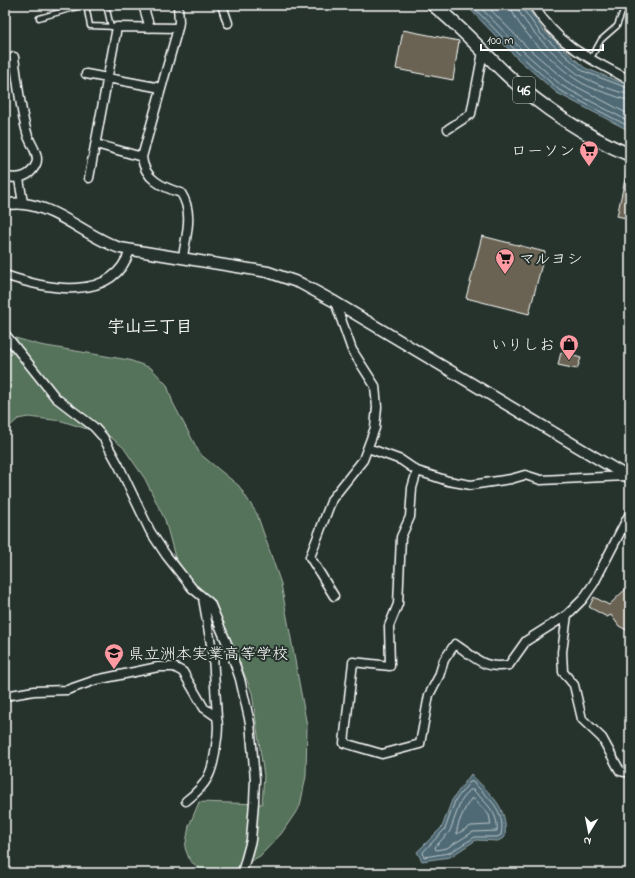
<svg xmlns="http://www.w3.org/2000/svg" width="635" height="878" font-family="'Indie Flower','Klee One',sans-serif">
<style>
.green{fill:#55725a;stroke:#aab8ac}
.water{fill:#506b75;stroke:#96a6ac}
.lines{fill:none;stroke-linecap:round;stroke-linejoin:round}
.shore{stroke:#b9c4c8;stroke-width:1}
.building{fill:#6b6453;stroke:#fff}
.service-casing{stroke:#fff;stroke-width:7}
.minor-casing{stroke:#fff;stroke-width:11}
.tertiary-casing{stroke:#fff;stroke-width:13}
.primary-casing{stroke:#fff;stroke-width:15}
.service{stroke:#26332d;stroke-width:4}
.minor{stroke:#26332d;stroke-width:8}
.tertiary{stroke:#26332d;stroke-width:10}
.primary{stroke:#26332d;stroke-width:12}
.labels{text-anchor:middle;stroke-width:4;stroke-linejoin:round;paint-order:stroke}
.shield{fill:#26332d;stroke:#bec2c0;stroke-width:1}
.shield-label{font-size:15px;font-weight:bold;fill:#fff}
.poi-label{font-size:16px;fill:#fff;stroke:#26332d;text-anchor:end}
.neighbourhood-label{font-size:17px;font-weight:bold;fill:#fff;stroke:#26332d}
</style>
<rect width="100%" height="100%" fill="#26332d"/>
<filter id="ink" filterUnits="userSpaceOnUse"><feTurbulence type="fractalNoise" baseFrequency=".025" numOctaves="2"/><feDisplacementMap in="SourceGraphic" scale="8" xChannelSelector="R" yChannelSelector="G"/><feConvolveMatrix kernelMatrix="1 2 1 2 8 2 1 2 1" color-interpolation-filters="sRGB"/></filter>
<g filter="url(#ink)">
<path class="green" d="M5 335 40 345 129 360 151 368 167 385 173 403 200 454 239 486 257 514 281 584 307 726 306 776 300 806 281 834 260 856 238 868 219 872 201 869 190 861 185 848 189 826 199 802 262 804 264 776 252 693 214 600 193 584 175 557 165 520 145 479 123 447 109 436 62 421 28 417 18 419 10 426 5 435Z"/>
<path class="water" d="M466 5H525L544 31 585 68 630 86V131L557 93 518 59Z
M471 774C491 796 508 805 505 837L498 841 476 840 450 857 422 861 417 852 442 827 452 800Z"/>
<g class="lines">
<path class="shore" d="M471 5 521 56 559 90 630 127
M478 5 524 52 562 86 630 122
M486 5 528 48 566 81 630 115
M511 5C511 24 561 70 577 80 590 89 608 93 623 99L630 100
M517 5C518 21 566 67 581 76 590 81 619 94 630 94
M522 5 523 9 541 34 583 71 630 89
M470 782H473C488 798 506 810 501 835L497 837H475L449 853 424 857 423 852 445 829 455 801Z
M470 790H473C485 802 499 813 497 831L473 832 447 848 436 850 435 847 450 831 460 803Z
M471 799H474L489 815 491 825 471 826 457 834C455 828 466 805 471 799Z"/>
</g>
<path class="building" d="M403 30 459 41 453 80 396 69Z
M627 170 630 171V219L617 216Z
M482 236 545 252 529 314 466 298Z
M561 352 581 358 577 369 558 365Z
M630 585V632L619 626 611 615 607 617 589 607 594 597 609 605Z"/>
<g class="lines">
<g class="service-casing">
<path id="service" d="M86 5 90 26 117 27
M106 5 111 27
M39 18 84 5
M590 60 601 40 617 26 625 5"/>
</g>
<g class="minor-casing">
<path id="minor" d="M143 5 150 28
M222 5 228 23
M533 5C559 46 588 58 630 80
M178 28 179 22 178 5
M86 74 161 88
M448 129 471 114 483 52
M96 144 142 157
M5 177C18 179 30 178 36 164 40 155 31 145 28 136 20 111 18 83 14 57
M89 178 117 27 178 28 142 157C144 179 162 187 181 193 194 213 186 235 183 257
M19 179 23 203
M5 275C45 289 113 304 130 250
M5 334 56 398 94 427 103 437 119 466 150 531 166 555 192 588 210 603 231 653 240 679 250 723 255 779 254 802 251 840 242 873
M368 448 401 460 417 471 433 476 448 481 471 485 511 479 525 475 541 480 626 476
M417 471 412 488 410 517 401 537 398 604 389 626 390 666 353 662 344 743 382 754 420 744 429 695 439 676 444 660 455 644C475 657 483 670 509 665L526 641 567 615 583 599 594 583 630 513
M334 596 310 557 332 499 363 460 375 428 377 407 375 386 352 350 335 302
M567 615 562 652 563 672 574 685 582 719 602 738 620 771 630 773
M5 696 34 691 67 690 96 680 158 667H174L183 672 204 708 217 717
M186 801C208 784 213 772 216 745 218 735 219 727 217 717L213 656 203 598"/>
</g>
<g class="tertiary-casing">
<path id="tertiary" d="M5 204C11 204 18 203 24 204 59 208 87 237 120 248L268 272 300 283 335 302 630 478"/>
</g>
<g class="primary-casing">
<path id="primary" d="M433 5C459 25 482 51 506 74 542 108 584 135 630 155"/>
</g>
<use href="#service" class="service"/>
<use href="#minor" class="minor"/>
<use href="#tertiary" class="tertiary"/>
<use href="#primary" class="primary"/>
</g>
</g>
<defs>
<g id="supermarket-pin" transform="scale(1)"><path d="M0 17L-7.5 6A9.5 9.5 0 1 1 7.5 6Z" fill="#ff9aa2" stroke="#26332d"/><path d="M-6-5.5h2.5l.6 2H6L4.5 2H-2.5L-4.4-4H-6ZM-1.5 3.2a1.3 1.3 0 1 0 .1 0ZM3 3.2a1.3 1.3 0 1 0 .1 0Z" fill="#111"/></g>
<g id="shop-pin" transform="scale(1)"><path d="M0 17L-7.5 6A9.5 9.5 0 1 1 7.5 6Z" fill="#ff9aa2" stroke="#26332d"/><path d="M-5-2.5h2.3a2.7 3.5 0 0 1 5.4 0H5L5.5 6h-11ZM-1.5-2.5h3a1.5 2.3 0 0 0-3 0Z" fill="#111"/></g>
<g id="school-pin" transform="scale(1)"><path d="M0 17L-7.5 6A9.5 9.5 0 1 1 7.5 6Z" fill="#ff9aa2" stroke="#26332d"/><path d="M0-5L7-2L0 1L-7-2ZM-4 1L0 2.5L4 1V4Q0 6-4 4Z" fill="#111"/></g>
</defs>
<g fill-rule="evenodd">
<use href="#supermarket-pin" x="589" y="150"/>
<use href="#supermarket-pin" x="505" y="258"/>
<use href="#shop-pin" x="569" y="344"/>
<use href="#school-pin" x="114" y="653"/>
</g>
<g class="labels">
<rect class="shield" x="513" y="77" width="22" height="26" rx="3"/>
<g class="shield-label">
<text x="524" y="95">46</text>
</g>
<g class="poi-label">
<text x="575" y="156">ローソン</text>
<text x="519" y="264" text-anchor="start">マルヨシ</text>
<text x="555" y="350">いりしお</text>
<text x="128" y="659" text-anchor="start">県立洲本実業高等学校</text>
</g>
<g class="neighbourhood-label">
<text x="150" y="332">宇山三丁目</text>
</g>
</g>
<rect width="635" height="878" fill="none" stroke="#26332d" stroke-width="20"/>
<rect x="10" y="10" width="615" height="858" fill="none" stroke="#fff" stroke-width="1.5" filter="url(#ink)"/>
<g transform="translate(589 832) rotate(190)" stroke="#26332d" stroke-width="3" paint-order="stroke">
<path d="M0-3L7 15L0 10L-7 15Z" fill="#ffffff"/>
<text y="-6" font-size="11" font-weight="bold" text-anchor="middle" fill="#ffffff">N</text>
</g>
<path d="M481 44v6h122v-6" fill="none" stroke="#ffffff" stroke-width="2"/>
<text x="487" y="44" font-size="12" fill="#ffffff" stroke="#26332d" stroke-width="3" paint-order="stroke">100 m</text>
</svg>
